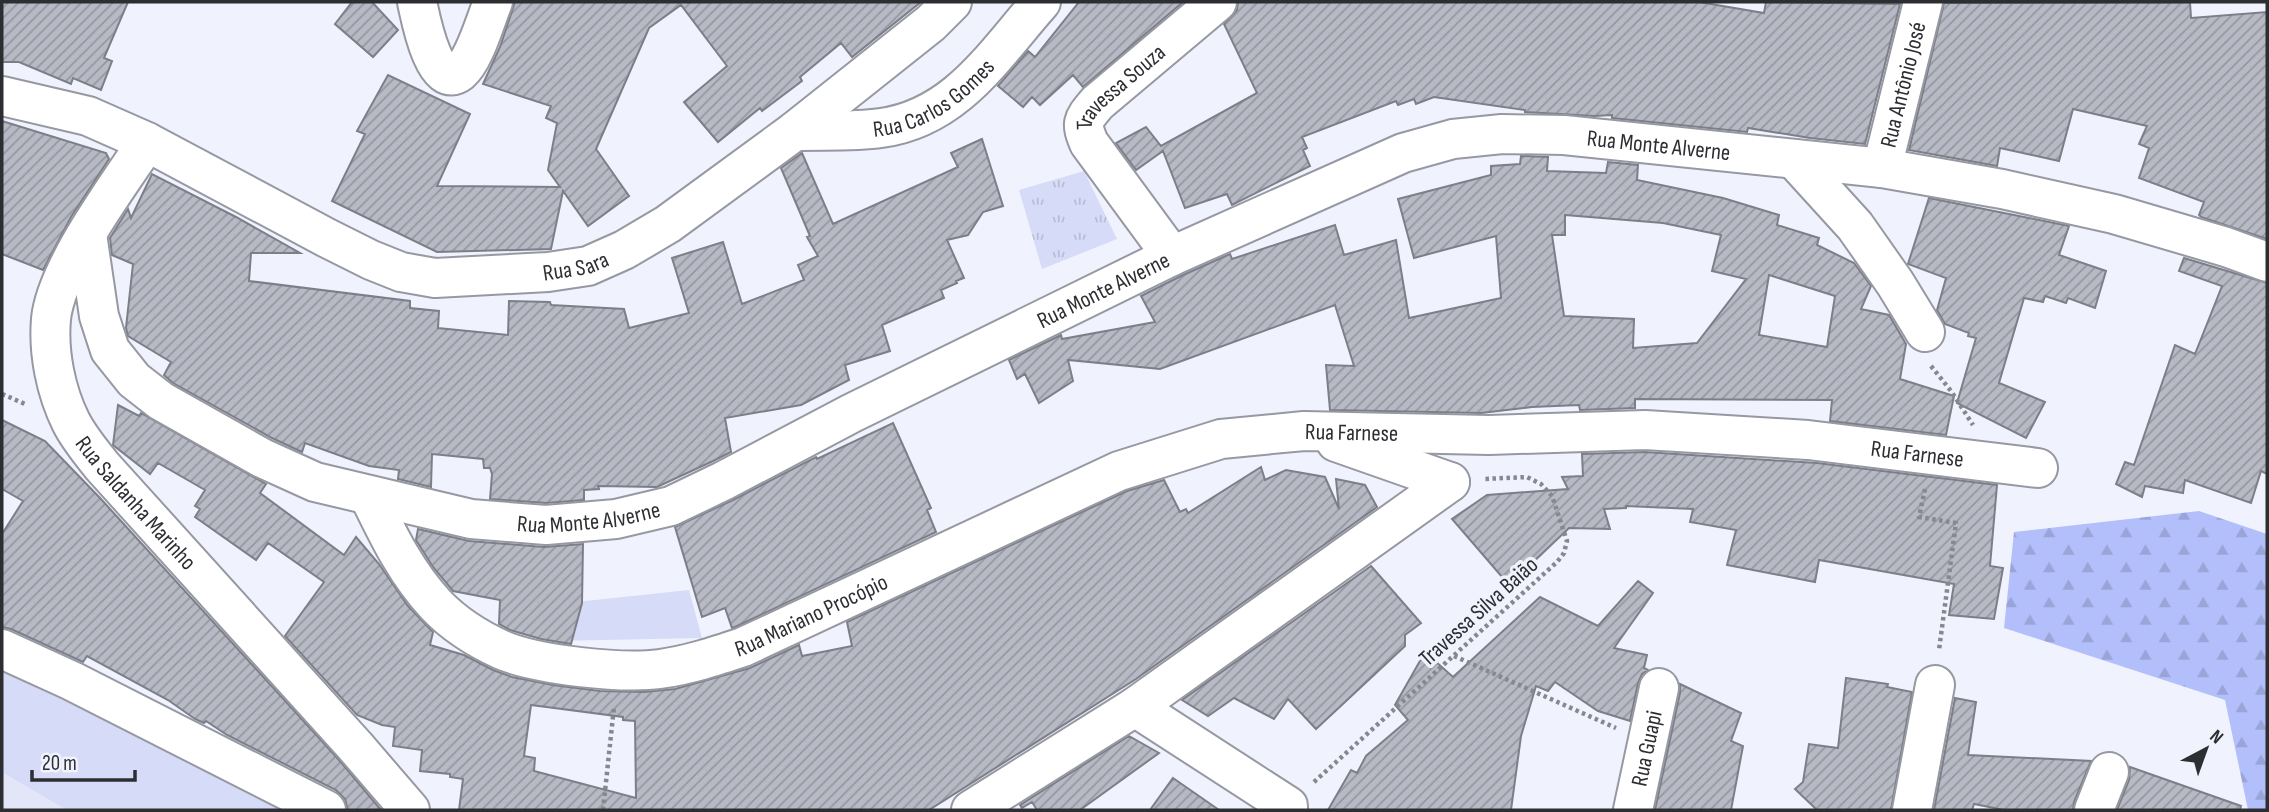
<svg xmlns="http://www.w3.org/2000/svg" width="2269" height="812" font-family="'Sofia Sans Condensed',sans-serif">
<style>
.built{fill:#e2e6f8}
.grass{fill:#d6dcf7}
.forest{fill:url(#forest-firs)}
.park{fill:url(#park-tufts)}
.building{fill:url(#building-hatch);stroke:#7c7e88;stroke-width:2;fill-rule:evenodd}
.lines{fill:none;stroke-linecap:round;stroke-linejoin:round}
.minor-casing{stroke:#9698a2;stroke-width:42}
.path{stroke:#86888f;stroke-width:4.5;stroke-dasharray:3.5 3.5;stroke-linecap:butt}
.minor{stroke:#fff;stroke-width:38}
.labels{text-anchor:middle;stroke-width:7;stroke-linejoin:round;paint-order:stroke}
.street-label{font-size:23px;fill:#2d2e32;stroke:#f0f3fe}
</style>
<defs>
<pattern id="forest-firs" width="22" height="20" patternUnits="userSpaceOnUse" patternTransform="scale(1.75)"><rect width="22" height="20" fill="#b3bffb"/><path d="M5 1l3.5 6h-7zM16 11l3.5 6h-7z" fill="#9aa4d8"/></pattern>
<pattern id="park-tufts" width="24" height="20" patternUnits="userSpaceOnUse" patternTransform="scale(1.75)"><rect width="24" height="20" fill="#d6dcf7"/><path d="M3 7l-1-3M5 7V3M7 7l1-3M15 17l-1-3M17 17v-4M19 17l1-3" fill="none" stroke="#b8bdd4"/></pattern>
<pattern id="building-hatch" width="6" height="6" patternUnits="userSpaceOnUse" patternTransform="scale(1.75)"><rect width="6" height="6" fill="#b7b9c4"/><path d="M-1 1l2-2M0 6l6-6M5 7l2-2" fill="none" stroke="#9597a0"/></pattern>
</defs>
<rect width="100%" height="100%" fill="#f0f3fe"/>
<path class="built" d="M2 758 112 810H2Z"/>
<path class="grass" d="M689 590 702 638 554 641 557 604Z
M2 657 315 810H67L2 772Z"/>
<path class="forest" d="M2199 511 2267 534V810H2248L2225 700 2004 628 2014 532Z"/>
<path class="park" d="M1084 171 1117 239 1042 269 1019 190Z"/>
<path class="building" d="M2 2H128L104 58 112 61 101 90 73 78 71 84 19 62H2Z
M352 2H372L398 30 373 57 335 24Z
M515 2H921L852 57 841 43 800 77 802 81 762 111 760 108 718 142 684 102 727 66 681 5 649 28 596 149 629 196 588 226 563 191 551 249 437 252 332 201 365 134 357 131 388 75 470 114 437 186 560 187 548 170 557 123 546 118 551 106 483 84 500 47Z
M1079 2H1183L1083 87 1073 75 1040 105 1032 97 1023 107 998 86 1028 51 1035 57Z
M1238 2H1699L1764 13 1766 2 1900 4 1865 144 1810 138 1748 128 1747 132 1612 118V115L1594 116 1525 112V110L1434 97 1416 104 1414 99 1398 105 1396 101 1302 137 1307 148 1303 150 1310 166 1232 205 1227 194 1185 208 1163 151 1136 170 1116 143 1146 127 1161 146 1257 93 1224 24 1237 10Z
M2190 2 2191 18 2267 12V239L2201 217 2199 215 2204 202 2139 178 2149 148 2139 144 2147 126 2073 109 2059 161 2000 148 1997 166 1909 150 1944 3Z
M2 121 106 153 109 159 71 217 43 270 2 254Z
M982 139 1003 206 983 212 968 235 947 240 964 278 956 281 957 283 941 290 944 298 882 325 890 351 845 365 849 380 801 405 725 418 731 452 713 461 657 487 598 486 599 489 584 490V500L546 503 490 499 492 474 490 468H484L483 459 432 454 431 487 398 479 399 470 369 466 305 443 302 452 272 438 173 383 164 375 171 362 128 336 126 328 133 264 112 255 110 238 128 209 131 218 152 174 236 217 300 253H251L249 281 410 301V308L439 311 438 328 508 335 509 301 550 302 551 305 624 309 629 328 689 313 672 258 723 242 742 304 804 280 798 265 818 256 807 237 810 236 781 168 802 153 833 224 958 167 951 153Z
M1521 156 1548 157 1547 171 1606 173 1608 162 1638 165 1637 180 1723 198 1779 215 1777 225 1819 238 1817 245 1854 263 1871 286 1861 309 1889 315 1906 344 1900 379 1954 396 1946 435 1830 421 1832 400 1635 399V408L1580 410 1579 405 1532 407 1481 413 1330 410 1326 365 1354 366 1335 305 1160 369 1068 360 1073 381 1039 403 1025 374 1017 379 1009 360 1061 335 1062 339 1155 322 1141 296 1181 276 1230 254 1232 259 1335 225 1344 255 1396 240 1409 318 1501 298 1496 236 1414 258 1398 199 1491 175V166L1520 164ZM1565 215 1663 223 1721 235 1712 271 1746 279 1697 343 1633 348 1634 319 1564 316 1552 235H1565ZM1769 275 1835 296 1827 347 1759 335Z
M1929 198 2069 226 2059 255 2106 271 2095 308 2068 298 2066 303 2045 296 2043 302 2024 298 1999 383 2045 402 2026 438 1957 403 1976 338 1968 336 1969 333 1945 324 1937 310 1946 278 1908 264Z
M2184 258 2267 283V474L2261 471 2251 503 2185 480 2183 493 2145 486 2142 497 2116 484 2125 462 2134 465 2175 345 2195 354 2222 286 2179 271Z
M118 405 139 416 141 413 266 484 260 493 344 555 356 537 379 564 408 606 433 632 430 645 464 655 493 670 512 677 553 685 600 691 644 692 675 689 750 668 799 645 802 656 852 646 847 622 1127 491 1164 480 1180 512 1186 509 1188 513 1261 467 1265 480 1286 470 1325 477 1339 509 1336 479 1365 485 1377 507 1136 679 929 810H459L463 779 450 777V774L420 771 422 750 393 746 395 727 382 725 357 715 285 636 324 582 268 543 256 560 195 517 200 509 195 506 205 490 158 463 150 474 113 445ZM531 705 623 717V720L635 721 636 798 534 771 535 758 524 756Z
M2 420 45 441 100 498 339 760 381 810H348L345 799 336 790 227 735 206 721 204 723 195 719 168 700 87 656 83 662 11 629 2 627V534L23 501 2 489Z
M893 423 931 508 927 510 936 532 735 627 732 628 725 608 702 617 675 527 733 500 816 457 817 459Z
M1645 452 1817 463 1997 485 1990 566 2003 568 1994 619 1949 615 1954 584 1819 560 1815 582 1727 565 1736 530 1690 522 1693 509 1626 506V508L1604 509 1610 529 1569 528 1509 585 1452 519 1487 495 1568 489 1562 477 1583 476 1582 454Z
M418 529 469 541 544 547 583 544 582 603 571 644 541 639 510 630 499 624 500 600 453 591 433 567 416 540Z
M1371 566 1421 623 1405 635V646L1316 729 1288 699 1274 719 1234 698 1208 716 1182 700Z
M1638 581 1653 593 1614 648 1647 655 1644 668 1648 670 1642 674 1638 683 1630 721 1598 711 1555 682 1548 691 1536 686 1521 736 1511 810H1328L1351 770 1357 773 1366 756 1408 720 1395 705 1425 652 1453 677 1540 597 1598 626Z
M1846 678 1888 684 1887 687 1912 692 1891 810H1817L1795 789 1803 782 1809 744 1838 748Z
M1680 684 1741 713 1731 741 1743 746 1731 810H1655L1680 693Z
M1955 698 1976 702 1968 755 2091 761 2074 802 2073 810H2004L1974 804 1972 810H1934Z
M1129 736 1159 753 1080 810H1037L1032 802 1022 808 1020 805Z
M2130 767 2241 806 2240 810H2117L2129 780Z
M1173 778 1219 810H1150Z"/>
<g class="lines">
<g class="minor-casing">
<g id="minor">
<path d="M417 2C420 15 434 93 460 72 475 59 485 21 493 2"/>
<path id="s1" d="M2 96 88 116 147 142 327 238 371 260 401 272 435 278 548 272 588 266 624 250 668 224 795 131 931 23 952 2"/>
<path id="s2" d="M795 131C823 130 853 132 881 128 956 118 994 55 1041 2"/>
<path id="s3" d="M147 142C118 186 56 268 51 319 48 353 56 392 71 422 79 438 91 452 102 466L355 746 410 810"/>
<path d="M1794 159 1855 226 1895 283 1925 332"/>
<path id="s4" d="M1882 168 1923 2"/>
<path id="s5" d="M87 234 99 316 110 350 134 380 161 401 262 458 315 482 471 519 546 525 616 519 671 506 723 481 852 413 1172 256 1403 153 1453 139 1502 134 1564 135 1882 168 2002 189 2114 214 2226 247 2267 262"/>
<path id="s6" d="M1172 256 1089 143C1080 122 1083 120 1097 103L1217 2"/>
<path d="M1336 442 1450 482"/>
<path id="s7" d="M369 496C388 535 406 573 436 605 454 624 478 639 502 650 537 665 622 674 660 669 689 665 716 656 743 647L1119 471 1221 439 1304 431 1489 435 1645 430 1808 440 2038 468"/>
<path d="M2 649 72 681 326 810"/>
<path d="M1135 707 1288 806V810"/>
<path d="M971 810 1135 707 1450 482"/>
<path id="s8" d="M1633 810 1659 688"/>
<path d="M1912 810 1935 685"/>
<path d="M2094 810 2109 772"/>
</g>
</g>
<path class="path" d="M1931 366 1951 391 1973 425
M2 394 25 404
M1925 489 1919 517 1956 523 1939 650
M1454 656 1616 728
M1314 782 1557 562 1564 553 1567 541 1552 496 1541 484 1527 477 1484 479
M603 810 614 707"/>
<use href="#minor" class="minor"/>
</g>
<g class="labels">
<g class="street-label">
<text dy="8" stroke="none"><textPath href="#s4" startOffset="86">Rua Antônio José</textPath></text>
<text dy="8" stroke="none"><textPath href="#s6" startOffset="212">Travessa Souza</textPath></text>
<text dy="8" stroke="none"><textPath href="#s2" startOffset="147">Rua Carlos Gomes</textPath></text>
<text dy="8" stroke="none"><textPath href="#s5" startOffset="1799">Rua Monte Alverne</textPath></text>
<text dy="8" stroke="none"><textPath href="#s1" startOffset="614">Rua Sara</textPath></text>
<text dy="8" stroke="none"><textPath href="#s5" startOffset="1211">Rua Monte Alverne</textPath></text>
<text dy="8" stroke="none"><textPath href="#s7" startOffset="1108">Rua Farnese</textPath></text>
<text dy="8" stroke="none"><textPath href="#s7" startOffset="1675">Rua Farnese</textPath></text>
<text dy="8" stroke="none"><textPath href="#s3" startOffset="413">Rua Saldanha Marinho</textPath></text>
<text dy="8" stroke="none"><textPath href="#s5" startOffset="644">Rua Monte Alverne</textPath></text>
<text transform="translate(1478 611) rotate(-42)" y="8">Travessa Silva Baião</text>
<text dy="8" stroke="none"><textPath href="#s7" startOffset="530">Rua Mariano Procópio</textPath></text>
<text dy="8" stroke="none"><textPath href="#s8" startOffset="63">Rua Guapi</textPath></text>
</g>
</g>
<rect width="2269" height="812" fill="none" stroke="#2d2e32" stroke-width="7"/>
<g transform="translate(2206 749) rotate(41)" stroke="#f0f3fe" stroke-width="5" paint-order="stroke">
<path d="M0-5L12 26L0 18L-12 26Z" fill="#2d2e32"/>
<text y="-10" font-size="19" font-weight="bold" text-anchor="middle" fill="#2d2e32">N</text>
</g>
<path d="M32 770v10h103v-10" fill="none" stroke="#2d2e32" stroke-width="3.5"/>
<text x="42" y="770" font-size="21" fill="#2d2e32" stroke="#f0f3fe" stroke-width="5" paint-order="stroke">20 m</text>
</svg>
